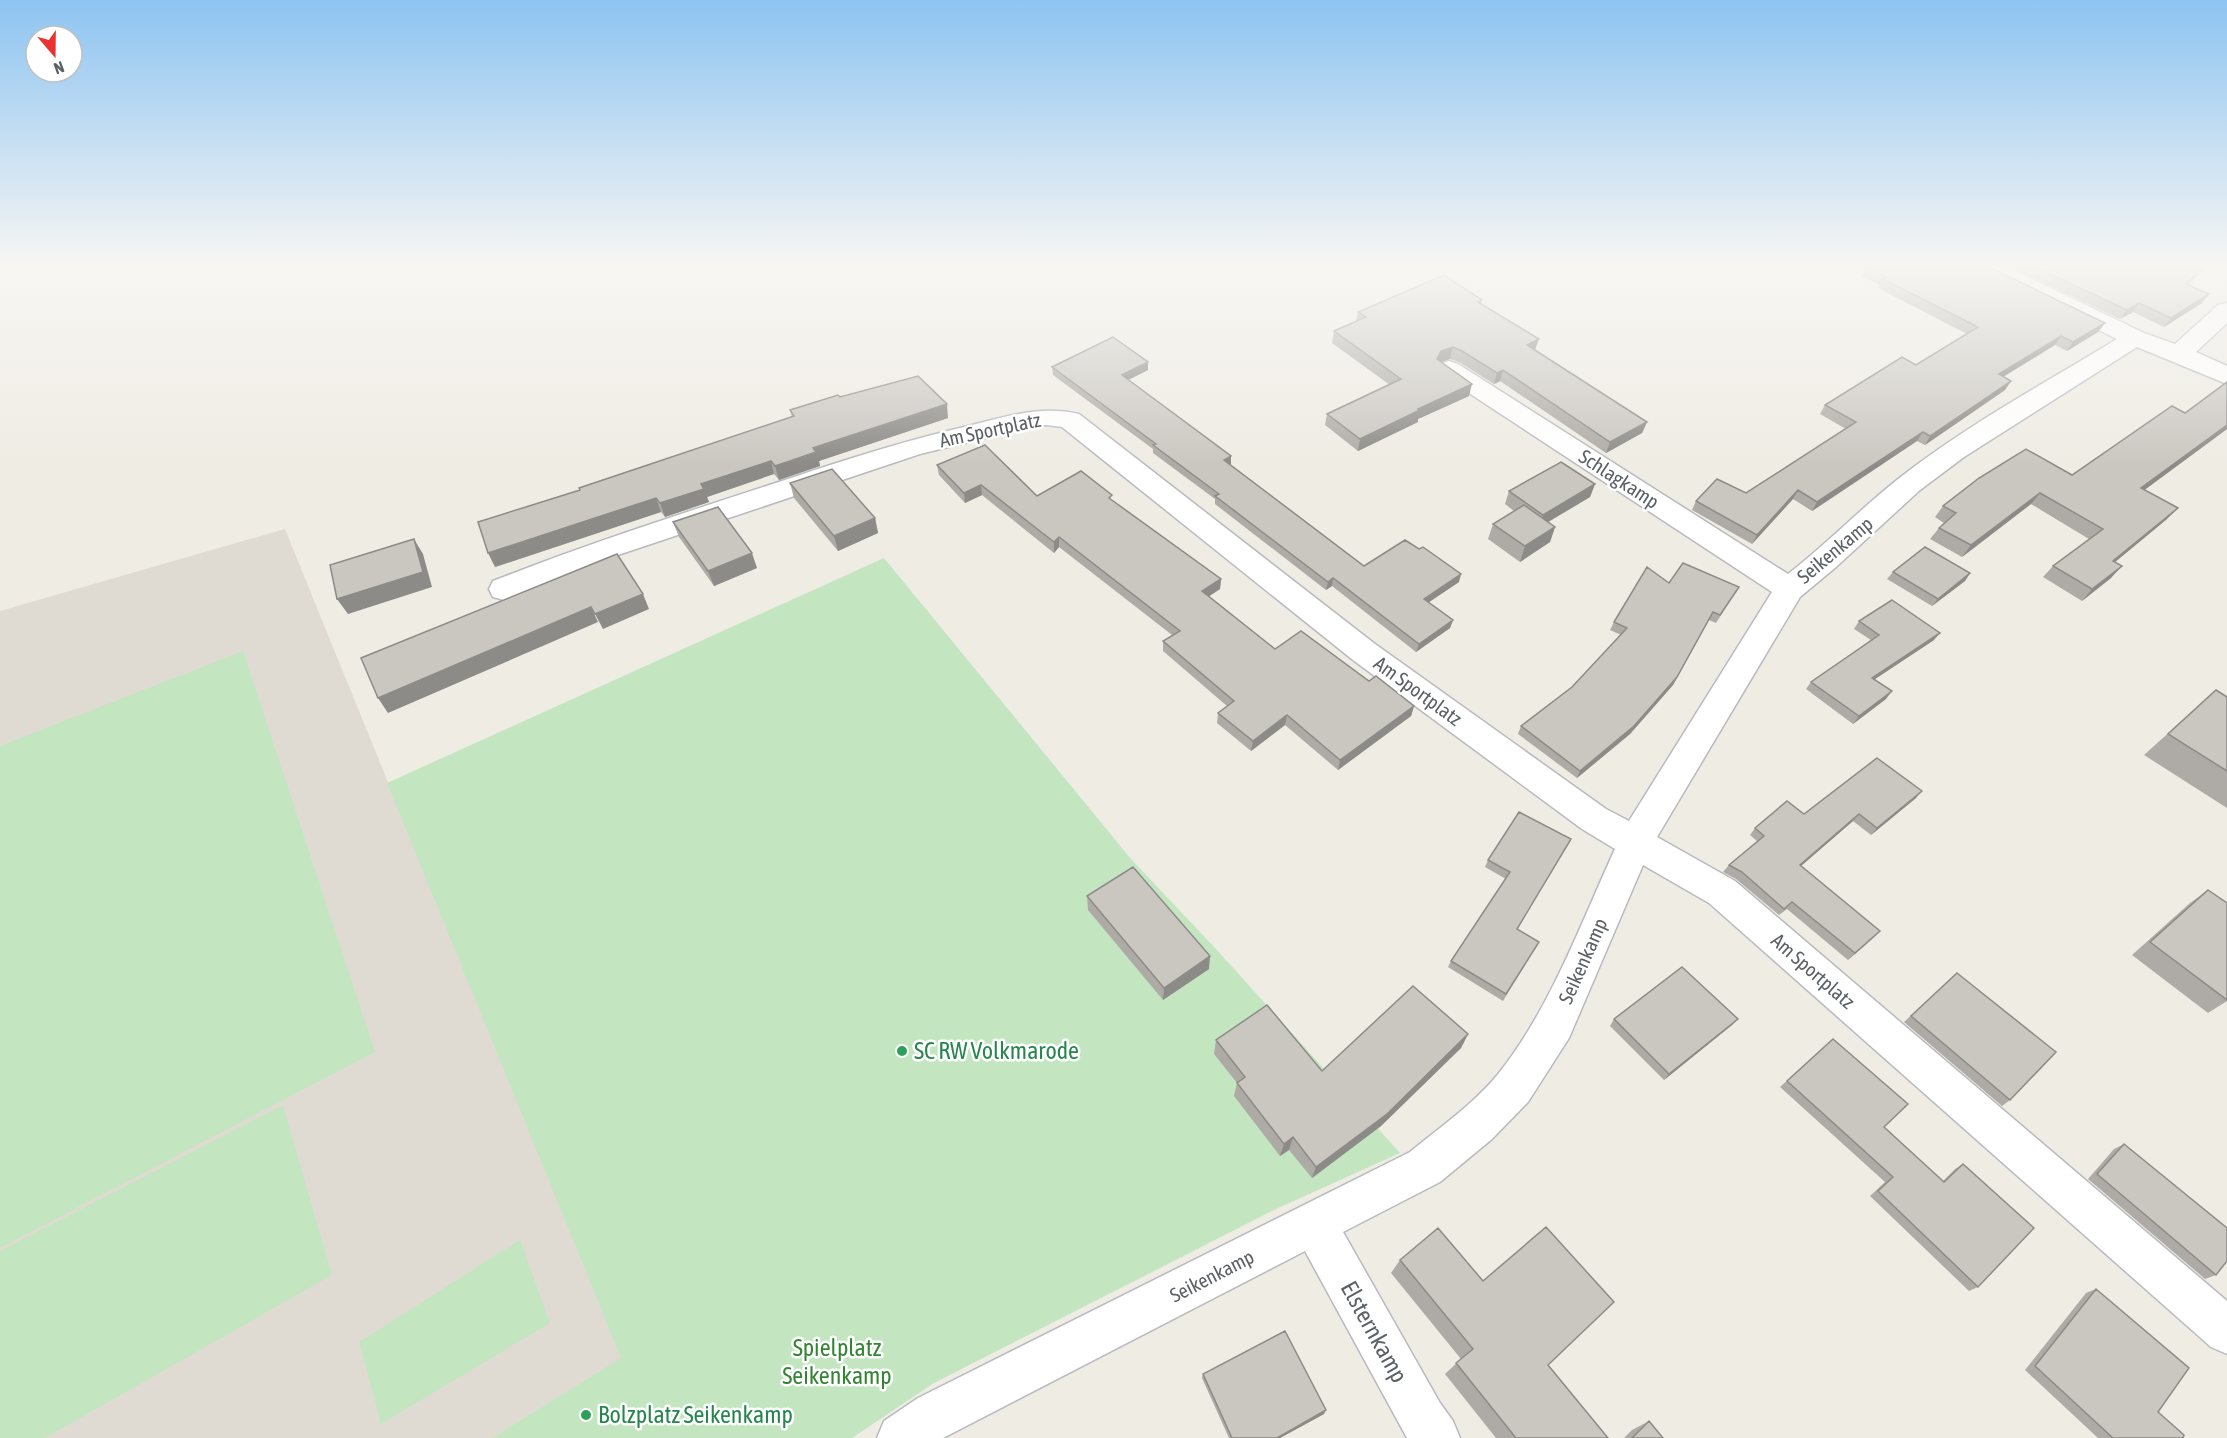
<svg xmlns="http://www.w3.org/2000/svg" width="2227" height="1438" font-family="'Asap Condensed',sans-serif">
<style>
.education{fill:#dfdbd2}
.green{fill:#c3e6c1}
.lines{fill:none;stroke-linecap:round;stroke-linejoin:round}
.street-casing{stroke:#b7babe;stroke-width:3}
.street{fill:#fff;fill-rule:evenodd}
.wall{fill:#aeaba6}
.shaded-wall{fill:#8d8b87}
.building{fill:#cac7c1;stroke:#8d8b87;stroke-width:1.5}
.leisure-dot{fill:#2e9e5b;stroke:#fff;stroke-width:2}
.labels{text-anchor:middle;stroke-width:5;stroke-linejoin:round;paint-order:stroke}
.street-label{font-size:20px;fill:#5c6165;stroke:#fff}
.near-leisure-label{font-size:24px;fill:#27864d;stroke:#fff;text-anchor:start}
.near-street-label{font-size:24px;fill:#5c6165;stroke:#fff}
.near-park-label{font-size:24px;fill:#358434;stroke:#fff}
</style>
<rect width="100%" height="100%" fill="#efece4"/>
<path class="education" d="M285 529 622 1358 492 1438H0V611Z"/>
<path class="green" d="M884 558 1131 859 1216 949 1400 1153 1276 1209 934 1383 852 1438H492L621 1358 387 783Z
M243 651 375 1052 0 1248V746Z
M283 1105 332 1275 45 1438H0V1251Z
M520 1240 550 1323 381 1424 359 1342Z"/>
<g class="lines">
<g class="street-casing">
<path id="street" d="M1975 265H2003L2144 333 2175 344 2218 305 2227 303V323L2196 352 2227 366V384L2137 347 1964 457 1920 490 1836 567 1800 597 1657 837 1735 881 2227 1301V1354L2211 1347 1709 903 1643 865 1569 1038 1528 1102 1492 1139 1440 1182 1343 1232 1440 1403 1453 1421 1460 1438H1407L1305 1251 943 1438H877L884 1421 918 1398 1410 1152C1440 1127 1475 1103 1499 1073 1551 1007 1580 925 1615 849L1582 829 1353 660 1062 427 1046 425 1023 429 920 454 603 560 504 600 493 597 489 589 493 581C592 542 693 510 794 477 853 457 912 439 972 425 1009 416 1042 405 1079 414L1375 644 1606 809 1629 821 1772 592 1440 374 1436 369 1440 364 1449 361 1458 364 1788 574C1828 543 1862 507 1902 476 1969 424 2045 383 2117 339L1978 270Z"/>
</g>
<use href="#street" class="street"/>
</g>
<path class="wall" d="M1848 265H1985L2105 323 2098 332 2067 351 2055 345 2003 377 2011 381 2005 390 1925 445 1917 441 1812 511 1793 499 1752 544 1692 510 1696 501 1746 493 1846 429 1820 414 1825 405 1916 365 1967 334 1878 288 1880 285 1862 276 1864 272Z
M2007 265H2124L2137 270 2188 285 2202 303 2164 327 2133 312 2120 319Z
M1482 300 1481 304 1535 350 1647 422 1642 433 1606 453 1500 381 1494 384 1459 362 1450 359 1441 362 1469 396 1418 419V422L1358 451 1325 425 1327 414 1390 385 1332 343 1334 331 1356 322 1358 312Z
M1148 362V370L1128 380 1231 464 1230 465 1364 566 1459 582 1428 602 1453 620 1450 628 1416 652 1332 586 1326 590 1215 504V499L1153 453V449L1053 375 1052 367Z
M2227 382V429L2144 490 2167 519 2115 562 2111 578 2082 601 2043 577 2053 566 2089 539 2031 504 1962 557 1930 539 1939 528 1944 523 1935 517 1943 506 2072 475 2185 413Z
M840 397 948 418 819 461 820 466 793 475 779 480 774 474 707 497 709 502 665 517 661 512 495 567 580 490 792 417 790 410Z
M937 465 1037 496 1112 500 1221 579 1220 589 1209 596 1275 649 1369 681 1414 706 1411 716 1338 770 1285 725 1251 751 1217 723 1218 713 1227 706 1163 651V641L1172 635 1059 547 1054 553 982 495 965 503 939 475Z
M790 483 875 518 878 533 838 551 794 498Z
M1595 484 1590 497 1548 522 1555 527 1550 542 1520 562 1488 539 1493 524 1514 511 1505 504 1509 491Z
M673 522 757 568 714 586 679 537Z
M1893 572 1970 573 1965 581 1932 606 1887 579Z
M1739 587 1716 623 1709 620 1673 685 1630 734 1577 778 1518 734 1521 726 1572 687 1621 635 1610 630 1614 622Z
M1859 621 1934 640 1875 679 1886 699 1853 724 1806 689 1811 682 1871 640 1854 629Z
M2216 690 2227 697V808L2144 755Z
M1916 798 1871 835 1853 821 1801 866 1873 938 1848 960 1787 909 1779 915 1736 879 1723 872 1729 865 1757 841 1750 835 1755 828 1804 814Z
M1519 812 1517 929 1539 942 1503 1001 1448 967 1451 961 1506 879 1485 867 1488 860Z
M2208 890 2227 903V1001L2208 1013 2132 955 2190 903Z
M1087 896 1209 969 1163 1000 1088 910Z
M1957 973 2010 1100 2002 1106 1904 1022Z
M1614 1019 1732 1025 1664 1080 1610 1026Z
M1468 1034 1461 1048 1381 1126 1312 1178 1289 1150 1280 1156 1234 1096 1237 1083 1214 1054 1216 1040 1322 1071Z
M1833 1039 1884 1127 1943 1181 1955 1169 1963 1164 1978 1287 1969 1291 1870 1196 1885 1182 1780 1087Z
M2124 1144 2216 1275 2205 1279 2088 1179 2114 1149Z
M1400 1260 1548 1365 1608 1438H1496L1445 1374 1461 1359 1391 1273Z
M2096 1289 2158 1412 2183 1438H2098L2025 1370 2086 1293Z
M1203 1374 1324 1414 1280 1438H1229L1202 1378Z
M1649 1421 1663 1438H1624L1632 1430Z"/>
<path class="shaded-wall" d="M2207 265H2209L2179 293 2186 284Z
M2209 294 2202 303 2164 327 2171 318Z
M2139 303 2133 312 2120 319 2127 310Z
M2105 323 2098 332 2067 351 2073 342Z
M2061 336 2055 345 1993 383 1999 374Z
M1539 339 1535 350 1527 345Z
M1453 347 1450 359 1438 363 1437 359 1441 351Z
M1148 362V370L1122 383V375Z
M1503 370 1500 381 1494 384 1497 373Z
M2011 381 2005 390 1925 445 1930 436Z
M1472 384 1469 396 1418 419V422L1358 451 1360 439 1418 409Z
M947 404 948 418 819 461 820 466 779 480 775 466 813 448Z
M1647 422 1642 433 1606 453 1610 442Z
M2227 425V429L2131 500 2141 488Z
M1923 432 1917 441 1812 511 1817 502Z
M1231 456V464L1223 468 1224 460Z
M771 461 774 474 707 497 709 502 665 517 660 503 701 484Z
M1595 484 1590 497 1538 528 1543 515Z
M981 485 982 495 965 503 964 493Z
M1798 490 1793 499 1752 544 1757 535Z
M2040 493 2031 504 1962 557 1971 545Z
M656 498 661 512 495 567 488 553Z
M2178 508 2167 519 2103 572 2113 561Z
M875 518 878 533 838 551 834 536Z
M1555 527 1550 542 1520 562 1525 546Z
M1059 537V547L1054 553V542Z
M414 539 423 554 432 587 348 614 337 599Z
M752 553 757 568 714 586 708 571Z
M2122 566 2111 578 2082 601 2092 589Z
M1970 573 1965 581 1932 606 1938 599Z
M1461 574 1459 582 1422 607 1424 599Z
M1333 578 1332 586 1326 590 1328 582Z
M1221 579 1220 589 1202 601V591Z
M643 594 649 609 603 629 595 614Z
M591 607 598 622 388 713 378 698Z
M1713 612 1673 685 1630 734 1577 778 1580 771Z
M1453 620 1450 628 1416 652 1419 644Z
M1940 633 1934 640 1866 685 1872 678Z
M1892 691 1886 699 1853 724 1859 716Z
M1414 706 1411 716 1338 770 1340 760Z
M1287 715 1285 725 1251 751 1253 741Z
M1922 791 1916 798 1871 835 1877 828Z
M1859 814 1853 821 1794 872 1800 865Z
M1880 931 1873 938 1848 960 1855 953Z
M1210 956 1209 969 1163 1000 1164 988Z
M1738 1019 1732 1025 1664 1080 1669 1074Z
M1468 1034 1461 1048 1381 1126 1312 1178 1316 1167Z
M1293 1137 1289 1150 1280 1156 1284 1144Z
M1326 1410 1324 1414 1280 1438H1277Z"/>
<path class="building" d="M1871 265H1985L2105 323 2073 342 2061 336 1999 374 2011 381 1930 436 1923 432 1817 502 1798 490 1757 535 1696 501 1717 479 1746 493 1856 422 1825 405 1902 357 1916 365 1978 327 1883 279 1887 278 1866 267Z
M2031 265H2124L2137 270 2143 265H2207L2186 284 2209 294 2171 318 2139 303 2127 310Z
M1444 275 1482 300 1478 302 1539 339 1527 345 1647 422 1610 442 1503 370 1497 373 1462 351 1453 347 1441 351 1437 359 1472 384 1418 409 1420 410 1360 439 1327 414 1401 379 1334 331 1366 317 1358 312Z
M1113 337 1148 362 1122 375 1231 456 1224 460 1364 566 1405 540 1419 549 1423 547 1461 574 1424 599 1453 620 1419 644 1333 578 1328 582 1215 496 1219 494 1153 445 1156 444 1052 367Z
M918 376 947 404 813 448 816 452 790 461 775 466 771 461 701 484 704 489 660 503 656 498 488 553 478 522 580 490 579 488 794 416 790 410 838 395 840 397Z
M2227 382V425L2141 488 2178 508 2113 561 2122 566 2092 589 2053 566 2103 529 2040 493 1971 545 1939 528 1956 513 1943 506 1979 478 2026 449 2072 475 2172 406 2185 413Z
M985 445 1037 496 1081 471 1112 495 1109 498 1221 579 1202 591 1275 649 1301 631 1369 681 1376 676 1414 706 1340 760 1287 715 1253 741 1218 713 1234 701 1163 641 1180 631 1059 537 1054 542 981 485 964 493 937 465Z
M1561 462 1595 484 1543 515 1509 491Z
M832 469 875 518 834 536 790 483Z
M1524 505 1555 527 1525 546 1493 524Z
M718 507 752 553 708 571 673 522Z
M414 539 423 572 337 599 330 565Z
M1925 547 1970 573 1938 599 1893 572Z
M617 554 643 594 595 614 591 607 378 698 361 658Z
M1683 563 1739 587 1720 615 1713 612 1677 677 1634 726 1580 771 1521 726 1572 687 1627 628 1614 622 1647 567 1669 583Z
M1892 600 1940 633 1872 678 1892 691 1859 716 1811 682 1879 635 1859 621Z
M2216 690 2227 697V771L2168 734Z
M1877 758 1922 791 1877 828 1859 814 1800 865 1880 931 1855 953 1792 902 1784 909 1742 872 1729 865 1764 836 1755 828 1787 801 1804 814Z
M1519 812 1571 839 1517 929 1539 942 1506 994 1451 961 1510 872 1488 860Z
M1133 867 1210 956 1164 988 1087 896Z
M2208 890 2227 903V1000L2150 942Z
M1682 967 1738 1019 1669 1074 1614 1019Z
M1957 973 2056 1052 2010 1100 1911 1016Z
M1413 986 1468 1034 1387 1114 1316 1167 1293 1137 1284 1144 1237 1083 1245 1077 1216 1040 1267 1005 1322 1071Z
M1833 1039 1908 1104 1884 1127 1944 1182 1963 1164 2034 1228 1978 1287 1878 1191 1893 1177 1787 1081Z
M2124 1144 2227 1228V1261L2216 1275 2097 1174Z
M1546 1227 1614 1302 1548 1365 1608 1438H1516L1456 1363 1473 1349 1400 1260 1438 1228 1483 1281Z
M2096 1289 2189 1368 2158 1412 2184 1435 2183 1438H2113L2035 1366Z
M1285 1331 1326 1410 1277 1438H1232L1203 1374Z
M1649 1421 1663 1438H1632Z"/>
<linearGradient id="sky" x2="0" y2="1"><stop stop-color="#8dc4f1"/><stop offset="0.57" stop-color="#f8f6f3"/><stop offset="1" stop-color="#f8f6f3" stop-opacity="0"/></linearGradient>
<rect width="2227" height="466" fill="url(#sky)"/>
<g class="leisure-dot">
<circle cx="902" cy="1051" r="6"/>
<circle cx="586" cy="1415" r="6"/>
</g>
<g class="labels">
<g class="street-label">
<text transform="translate(990 430) rotate(-12)" y="7">Am Sportplatz</text>
<text transform="translate(1619 479) rotate(33)" y="7">Schlagkamp</text>
<text transform="translate(1835 550) rotate(-40)" y="7">Seikenkamp</text>
<text transform="translate(1418 691) rotate(36)" y="7">Am Sportplatz</text>
<text transform="translate(1583 961) rotate(-66)" y="7">Seikenkamp</text>
<text transform="translate(1813 971) rotate(41)" y="7">Am Sportplatz</text>
<text transform="translate(1212 1276) rotate(-27)" y="7">Seikenkamp</text>
</g>
<g class="near-leisure-label">
<text x="914" y="1059">SC RW Volkmarode</text>
<text x="598" y="1423">Bolzplatz Seikenkamp</text>
</g>
<g class="near-street-label">
<text transform="translate(1374 1332) rotate(61)" y="8">Elsternkamp</text>
</g>
<g class="near-park-label">
<text x="837" y="1356">Spielplatz<tspan x="837" dy="28">Seikenkamp</tspan></text>
</g>
</g>
<g transform="translate(54 54) rotate(160)"><circle r="28" fill="#ffffff" stroke="#bec0c1" stroke-width="1.5"/>
<path d="M0-4.5L10 22L0 15L-10 22Z" fill="#ea3330"/>
<text y="-9" font-size="16" font-weight="bold" text-anchor="middle" fill="#5c6165">N</text>
</g>
</svg>
